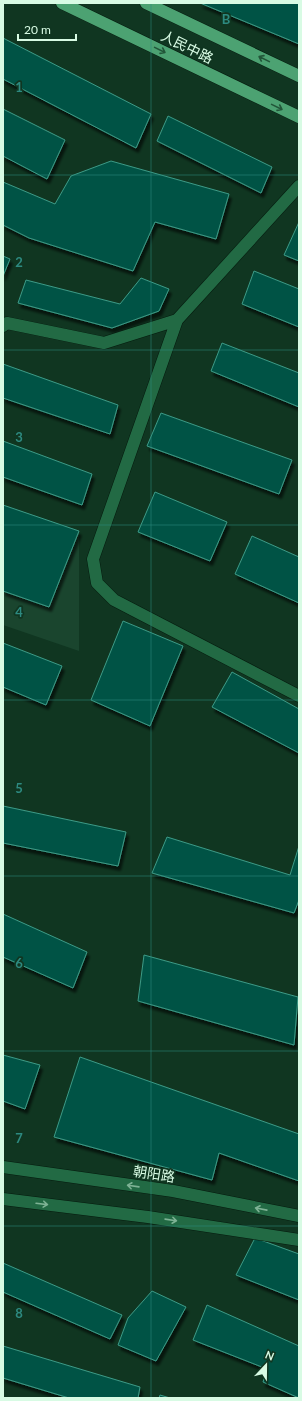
<svg xmlns="http://www.w3.org/2000/svg" width="302" height="1401" font-family="Lato,'Noto Sans SC',sans-serif">
<style>
.built{fill:#1a452e}
.building{fill:#055345;stroke:#3c9b87;filter:url(#shadow)}
.lines{fill:none;stroke-linecap:round;stroke-linejoin:round}
.minor-casing{stroke:#051b0e;stroke-width:13}
.major-casing{stroke:#051b0e;stroke-width:13}
.minor{stroke:#226a44;stroke-width:12}
.major{stroke:#4ca272;stroke-width:12}
.oneway{stroke:#225639}
.oneway2{stroke:#7db294}
.grid{fill:none;stroke:#2d8a80;stroke-width:1;stroke-opacity:0.55}
.labels{text-anchor:middle;stroke-width:3.5;stroke-linejoin:round;paint-order:stroke}
.street-label{font-size:14px;fill:#d8fbe4;stroke:#103621}
.grid-label{font-size:13px;text-anchor:middle;font-weight:bold;fill:#2d8a80;stroke:#103621;stroke-width:3.5;stroke-linejoin:round;paint-order:stroke}
</style>
<defs>
<filter id="shadow"><feDropShadow dx="2.5" dy="4.5" stdDeviation="1" flood-color="#0009"/></filter>
</defs>
<rect width="100%" height="100%" fill="#103621"/>
<path class="built" d="M3 505 79 531V651L3 625Z"/>
<path class="building" d="M200 3H299V44Z
M3 38 151 114 136 148 3 79Z
M3 109 65 140 47 179 3 156Z
M168 116 272 167 261 193 157 141Z
M111 161 229 194 216 239 155 222 133 271 29 238 3 225V182L55 204 71 176Z
M299 222V261L284 255Z
M3 256 10 259 3 276Z
M254 271 299 289V327L242 304Z
M141 278 169 289 159 311 112 328 18 303 26 280 120 304Z
M222 343 299 373V407L211 371Z
M3 364 118 405 110 434 3 398Z
M161 413 292 460 279 494 147 446Z
M3 441 92 474 82 505 3 477Z
M155 492 227 522 210 561 138 532Z
M3 505 79 531 49 607 3 591Z
M252 536 299 557V603L235 574Z
M123 621 183 646 150 726 91 700Z
M3 643 62 666 46 705 3 687Z
M232 672 299 709V753L212 707Z
M3 806 126 832 118 866 3 843Z
M167 837 290 875 299 846V900L294 913 152 873Z
M3 914 87 952 73 988 3 957Z
M144 955 298 997 294 1045 138 1001Z
M3 1055 40 1065 25 1109 3 1101Z
M80 1057 299 1134V1181L219 1153 212 1180 54 1137Z
M255 1238 299 1254V1300L236 1275Z
M3 1263 122 1315 110 1339 3 1292Z
M152 1291 186 1307 156 1361 118 1345 128 1318Z
M207 1305 299 1346V1398L263 1382 267 1369 193 1340Z
M3 1346 140 1387 138 1398H69L3 1378Z
M160 1395 170 1398H159Z"/>
<g class="lines">
<g class="minor-casing">
<path id="minor" d="M177 320 93 559 97 583 114 600 299 696
M3 326 7 323 104 343 177 320 299 186
M3 1167 173 1191 299 1216
M3 1199 148 1217 299 1240"/>
</g>
<g class="major-casing">
<path id="major" d="M62 3 299 117
M146 3 299 76"/>
</g>
<use href="#minor" class="minor"/>
<use href="#major" class="major"/>
</g>
<defs><path id="oneway-shaft" d="M-6 0H5M1.5-3L5.5 0L1.5 3" fill="none" stroke-width="1.6" stroke-linecap="round" stroke-linejoin="round"/></defs>
<g class="oneway">
<use href="#oneway-shaft" transform="translate(160 50) rotate(26)"/>
<use href="#oneway-shaft" transform="translate(264 59) rotate(-154)"/>
<use href="#oneway-shaft" transform="translate(277 107) rotate(26)"/>
</g>
<g class="oneway2">
<use href="#oneway-shaft" transform="translate(133 1186) rotate(-172)"/>
<use href="#oneway-shaft" transform="translate(42 1204) rotate(7)"/>
<use href="#oneway-shaft" transform="translate(261 1209) rotate(-169)"/>
<use href="#oneway-shaft" transform="translate(171 1220) rotate(8)"/>
</g>
<path class="grid" d="M151 3V1398M3 175H299M3 350H299M3 525H299M3 700H299M3 876H299M3 1051H299M3 1226H299"/>
<g class="labels">
<g class="street-label">
<text transform="translate(187 47) rotate(26)" y="5">人民中路</text>
<text transform="translate(154 1174) rotate(9)" y="5">朝阳路</text>
</g>
</g>
<g class="grid-label">
<text x="226" y="24">B</text>
<text x="19" y="92">1</text>
<text x="19" y="267">2</text>
<text x="19" y="442">3</text>
<text x="19" y="617">4</text>
<text x="19" y="793">5</text>
<text x="19" y="968">6</text>
<text x="19" y="1143">7</text>
<text x="19" y="1318">8</text>
</g>
<rect width="302" height="1401" fill="none" stroke="#d8fbe4" stroke-width="8"/>
<g transform="translate(266 1365) rotate(22)" stroke="#103621" stroke-width="3" paint-order="stroke">
<path d="M0-3L7 15L0 10L-7 15Z" fill="#d8fbe4"/>
<text y="-6" font-size="11" font-weight="bold" text-anchor="middle" fill="#d8fbe4">N</text>
</g>
<path d="M18 34v6h58v-6" fill="none" stroke="#d8fbe4" stroke-width="2"/>
<text x="24" y="34" font-size="12" fill="#d8fbe4" stroke="#103621" stroke-width="3" paint-order="stroke">20 m</text>
</svg>
